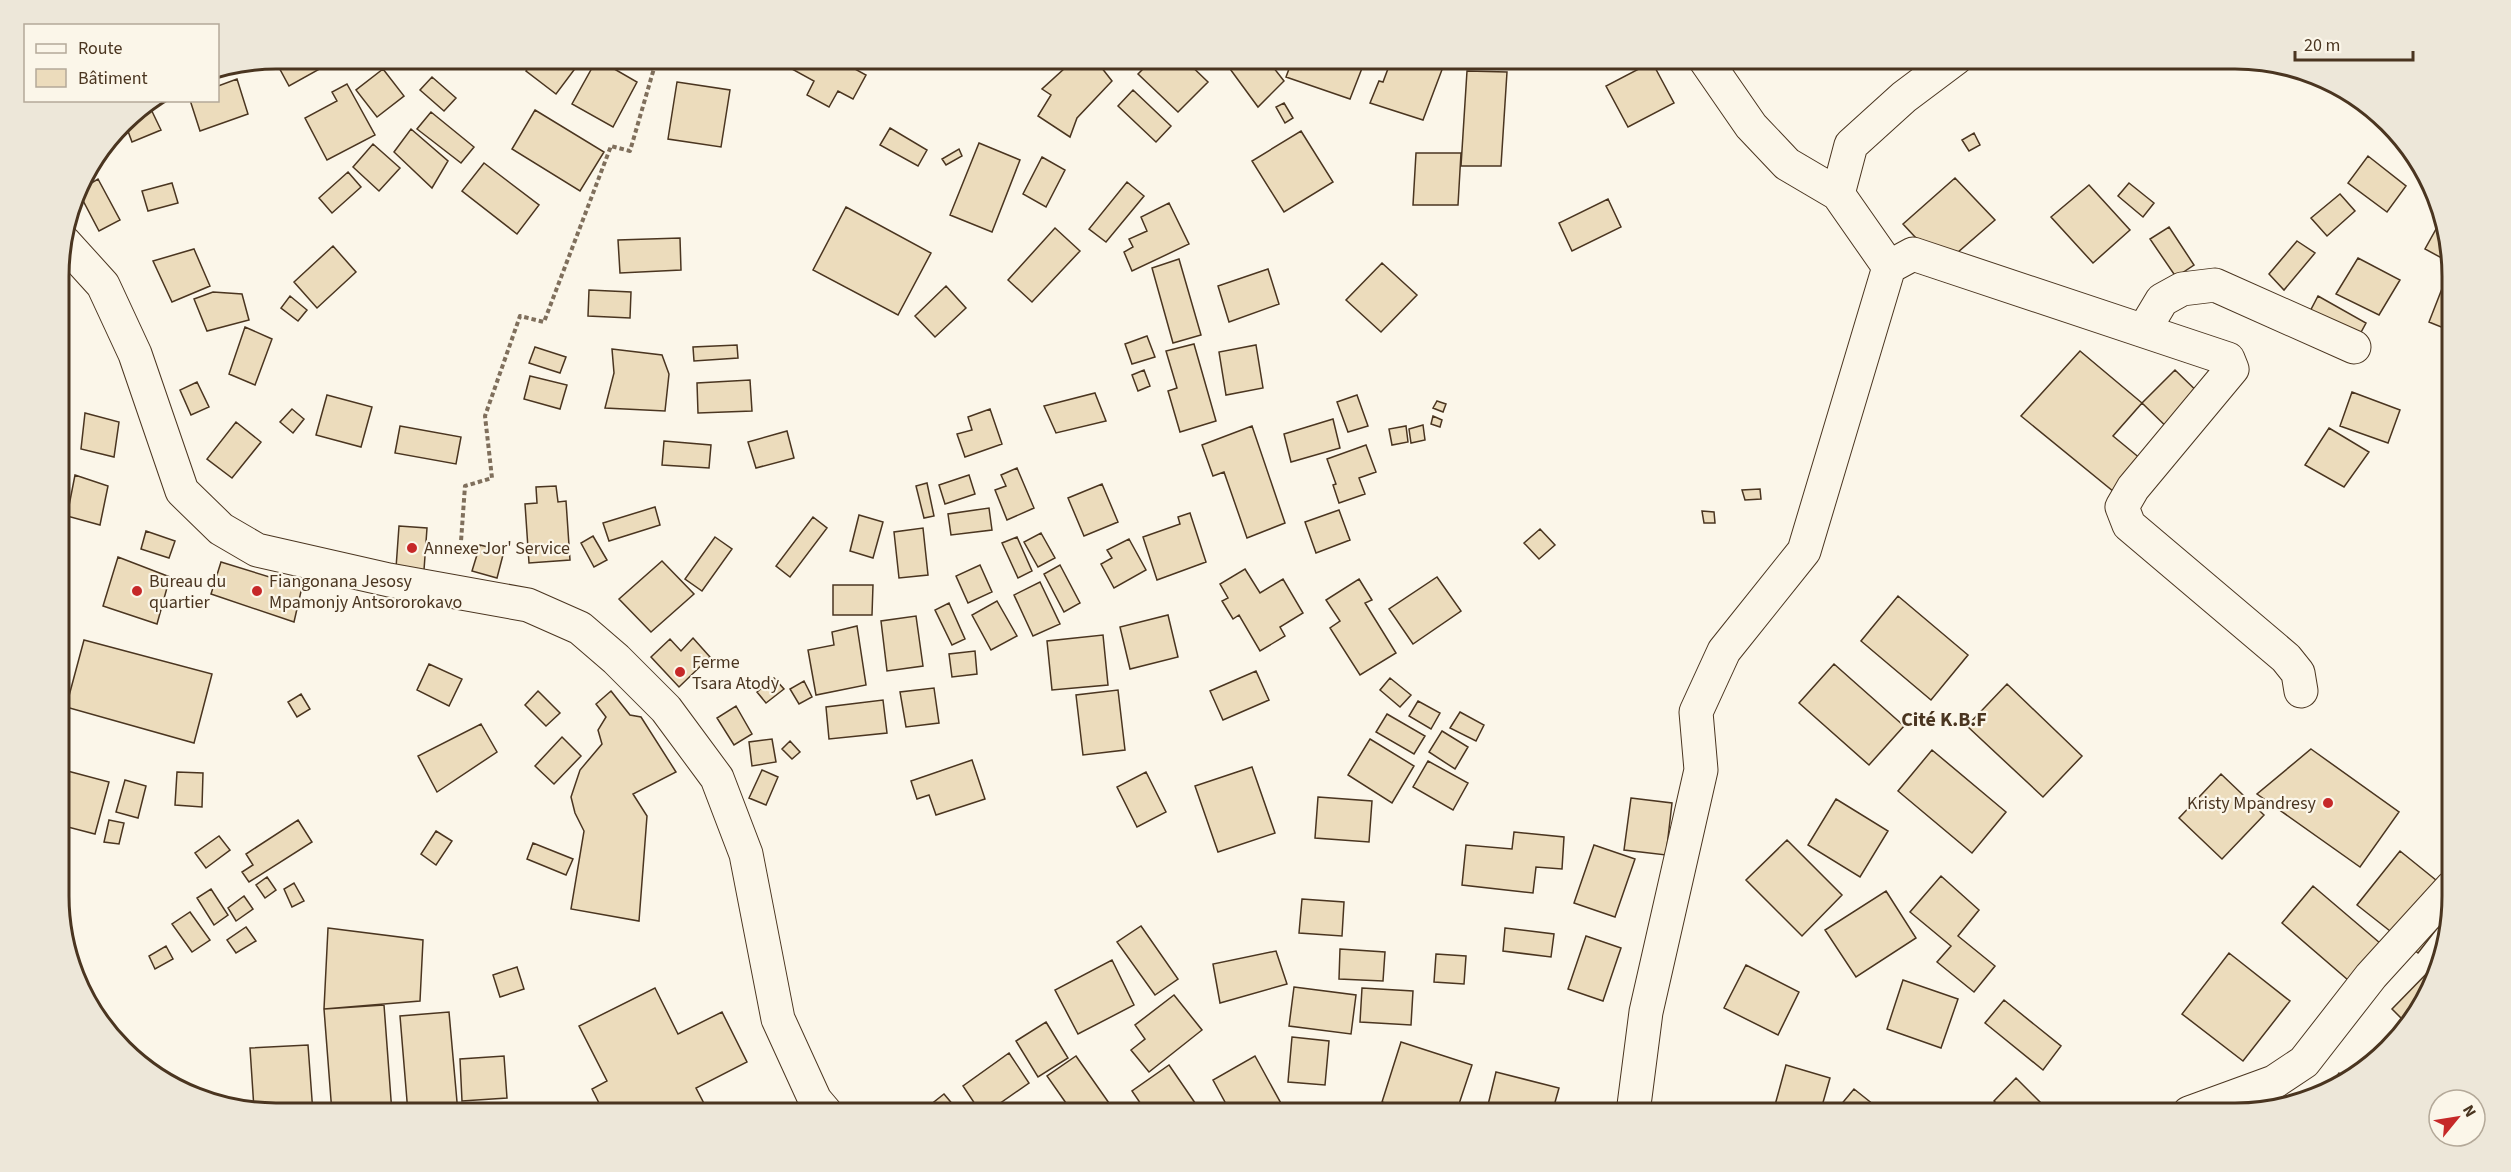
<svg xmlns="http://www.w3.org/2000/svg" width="2511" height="1172" font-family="'Source Sans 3',sans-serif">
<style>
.building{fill:#ecdcbc;stroke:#4a3520;stroke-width:1.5}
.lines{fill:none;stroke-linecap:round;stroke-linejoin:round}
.minor-casing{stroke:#4a3520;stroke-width:35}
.tertiary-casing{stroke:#4a3520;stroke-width:35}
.path{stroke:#7f6f5c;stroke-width:4;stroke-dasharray:4.5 3;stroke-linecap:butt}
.minor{stroke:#fbf6e9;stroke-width:33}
.tertiary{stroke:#fbf6e9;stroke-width:33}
.poi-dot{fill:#c62828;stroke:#fbf6e9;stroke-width:2}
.labels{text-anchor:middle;stroke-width:4.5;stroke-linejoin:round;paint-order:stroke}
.poi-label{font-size:18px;fill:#4a3520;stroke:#fbf6e9;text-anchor:start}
.neighbourhood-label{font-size:20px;font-weight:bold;fill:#4a3520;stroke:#fbf6e9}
.rim{fill:none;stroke:#4a3520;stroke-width:3}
</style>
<rect width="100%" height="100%" fill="#fbf6e9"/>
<path class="building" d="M284 58H321L325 66 289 86 276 62Z
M534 58H583L556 94 526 71Z
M736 58H755L754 63Z
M784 58H835L866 75 853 99 838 91 829 107 807 95 814 81 781 63Z
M927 58H959L955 68Z
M1076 58H1094L1112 81 1077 118 1070 137 1038 116 1051 95 1042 89Z
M1154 58H1183L1208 82 1178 112 1138 74Z
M1222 58H1266L1284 81 1258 107Z
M1293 58H1366L1350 99 1286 77Z
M1392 58H1415L1443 67 1423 120 1370 103 1379 81 1383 82Z
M597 59 637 82 613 127 572 104Z
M1652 62 1674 103 1628 127 1606 86Z
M383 69 404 96 377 117 356 90Z
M1467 71 1507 72 1501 166H1461Z
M432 77 456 98 444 111 420 90Z
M237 79 248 114 200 131 190 100H218V86Z
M677 82 730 90 721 147 668 139Z
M347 84 375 135 327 160 305 118 337 101 332 92Z
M1133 90 1171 126 1156 142 1118 106Z
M148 103 161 130 132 142 125 123 132 113Z
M1284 103 1293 118 1285 123 1276 107Z
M535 110 604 152 580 191 512 149Z
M431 112 474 147 461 163 417 129Z
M890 128 927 150 918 166 880 145Z
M411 129 448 161 432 188 394 152Z
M1301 131 1333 182 1284 212 1252 161Z
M1974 133 1980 145 1969 151 1962 140Z
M979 143 1020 160 992 232 950 215Z
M373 144 400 168 379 191 353 167Z
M959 149 962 156 946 165 942 159Z
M1416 153H1461L1458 205H1413Z
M2368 156 2406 186 2387 212 2348 183Z
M1042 157 1065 170 1046 207 1023 194Z
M484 163 539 205 517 234 462 191Z
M348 172 361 187 332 213 319 198Z
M1955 178 1995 220 1942 266 1903 224Z
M98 179 120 220 99 231 78 191Z
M1127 182 1144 196 1106 242 1089 229Z
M172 183 178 203 148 211 142 191Z
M2129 183 2154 203 2143 217 2118 196Z
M2089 185 2130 230 2093 263 2051 217Z
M2340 194 2355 211 2327 236 2311 218Z
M1608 199 1621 227 1572 251 1559 223Z
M1169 203 1189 244 1132 271 1124 252 1133 247 1129 239 1147 231 1141 217Z
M846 207 931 253 898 315 813 270Z
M2440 222 2451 248V263L2425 249Z
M2169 227 2194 265 2176 277 2150 239Z
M1055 228 1080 251 1032 302 1008 280Z
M680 238 681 270 620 273 618 240Z
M2297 241 2315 253 2284 290 2269 274Z
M333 246 356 272 317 308 294 282Z
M194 249 210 286 172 302 153 261Z
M2358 258 2400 280 2379 315 2336 294Z
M1179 259 1201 335 1173 343 1152 268Z
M1382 263 1417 295 1381 332 1346 300Z
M1268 269 1279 304 1229 322 1218 286Z
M2445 281 2451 283V331L2429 322Z
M946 286 966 308 935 337 915 316Z
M589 290 631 292 630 318 588 316Z
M213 292 242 294 249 320 207 331 194 299Z
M290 296 307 310 298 321 281 308Z
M2318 296 2366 323 2353 347 2305 321Z
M245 327 272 339 255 385 229 374Z
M59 331 69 341 59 350Z
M1147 336 1155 357 1132 364 1125 344Z
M1194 344 1216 421 1180 432 1168 391 1177 388 1166 351Z
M737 345 738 358 694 361 693 347Z
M1256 345 1263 388 1226 395 1219 352Z
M535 347 566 357 560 373 529 363Z
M612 349 662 355 669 374 665 411 605 408 614 373Z
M2080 351 2142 403 2113 436 2147 464 2119 496 2021 416Z
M1144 370 1150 386 1138 391 1132 375Z
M2175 370 2208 402 2176 436 2142 403Z
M530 376 567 385 560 409 524 399Z
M750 380 752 411 698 413 697 383Z
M197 382 209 407 191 415 180 390Z
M2352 392 2400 410 2388 443 2340 426Z
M1095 393 1106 421 1056 433 1044 406Z
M327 395 372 407 361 447 316 435Z
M1357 395 1368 426 1348 432 1337 402Z
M1437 401 1446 404 1443 412 1433 408Z
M292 409 304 419 293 433 280 422Z
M990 409 1002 444 965 457 957 434 972 430 968 417Z
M85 413 119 422 114 457 81 449Z
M1433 416 1442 420 1440 427 1431 424Z
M1333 419 1340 448 1291 462 1284 434Z
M236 422 261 442 232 478 207 459Z
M1423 425 1425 440 1411 443 1409 429Z
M400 426 461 437 456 464 395 453Z
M1252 426 1285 523 1247 538 1224 472 1213 476 1202 445Z
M1406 426 1408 442 1392 445 1389 429Z
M2329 428 2369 452 2344 487 2305 465Z
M787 431 794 458 756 468 748 442Z
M664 441 711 445 709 468 662 465Z
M1366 445 1376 472 1359 478 1365 494 1339 503 1333 485 1336 484 1327 459Z
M1017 468 1034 508 1007 520 995 490 1006 486 1001 475Z
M75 475 108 486 100 525 67 516Z
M969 475 975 494 945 504 939 485Z
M927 483 934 516 924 518 916 486Z
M1102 484 1118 522 1084 536 1068 498Z
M556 486 558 502 566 501 570 560 529 563 525 504 537 503 536 487Z
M1760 489 1761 499 1745 500 1742 490Z
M655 507 660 525 609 541 603 523Z
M989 508 992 530 951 535 948 514Z
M1339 510 1350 540 1316 553 1305 522Z
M1702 511 1714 512 1715 523H1704Z
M1190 513 1206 562 1157 580 1143 537 1180 524 1178 517Z
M859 515 883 522 873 558 850 551Z
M813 517 827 528 790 577 776 566Z
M399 526 427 528 424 570 396 568Z
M923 528 928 575 899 578 894 532Z
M1540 529 1555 545 1539 559 1524 543Z
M146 531 175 541 169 558 141 549Z
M1041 533 1055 558 1038 567 1024 542Z
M593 536 607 560 594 567 581 543Z
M715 537 732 549 702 591 685 579Z
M1017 537 1032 571 1018 578 1002 543Z
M1129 539 1146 570 1114 588 1101 564 1112 558 1107 550Z
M480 545 504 551 497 578 472 571Z
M118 557 170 577 157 624 103 606Z
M662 561 694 594 651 632 619 599Z
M221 562 302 587 294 622 211 594Z
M980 565 992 592 968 603 956 576Z
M1060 565 1080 603 1064 612 1044 574Z
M1245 569 1260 593 1283 579 1303 613 1280 627 1285 636 1260 651 1239 615 1233 619 1222 601 1228 598 1220 584Z
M1437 577 1461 611 1413 644 1389 609Z
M1359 579 1372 600 1365 603 1396 653 1360 675 1330 628 1340 621 1326 600Z
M1040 582 1060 624 1033 636 1014 595Z
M833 585H873L872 615H833Z
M1898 596 1968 655 1931 700 1861 641Z
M997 601 1017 636 991 650 972 615Z
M949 603 965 639 952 645 935 610Z
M1168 615 1178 657 1130 669 1120 627Z
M916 616 923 666 887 671 881 621Z
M857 626 866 685 816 695 808 650 834 645 832 632Z
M1103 635 1108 685 1052 690 1047 641Z
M693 638 710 657 679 687 651 657 670 639 681 651Z
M84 640 212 674 194 743 66 707Z
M975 651 977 674 952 677 949 654Z
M60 664 64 666 60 681Z
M429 664 462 679 449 706 417 690Z
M1834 664 1904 726 1869 765 1799 703Z
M1256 671 1269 700 1223 720 1210 691Z
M774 678 784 689 766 703 757 692Z
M1390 678 1411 695 1400 707 1380 690Z
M804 681 812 697 799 704 790 689Z
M2007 684 2082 756 2043 797 1967 726Z
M934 688 939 723 906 727 900 692Z
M1118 690 1125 750 1083 755 1076 695Z
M538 691 560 713 546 726 525 705Z
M611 691 630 715 641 717 676 772 633 794 647 816 639 921 571 909 584 831 575 813 571 797 580 770 602 744 598 730 606 717 596 704Z
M301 694 310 709 297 717 288 702Z
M883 700 887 733 829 739 826 707Z
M1418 701 1440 713 1431 729 1409 716Z
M736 706 752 734 734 745 717 718Z
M1460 712 1484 725 1476 741 1450 728Z
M1387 714 1425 736 1414 754 1376 732Z
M481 724 497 752 437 792 418 756Z
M1442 731 1468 747 1455 769 1429 752Z
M562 737 581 756 554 784 535 766Z
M772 739 776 762 752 766 749 742Z
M1370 739 1414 766 1392 803 1348 775Z
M790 741 800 752 792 759 782 749Z
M2311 749 2399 812 2360 867 2257 794Z
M1932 750 2006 812 1972 853 1898 791Z
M972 760 985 799 936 815 929 795 917 799 911 781Z
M1428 761 1468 783 1453 810 1413 787Z
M1252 767 1275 833 1218 852 1195 786Z
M60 769 109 782 95 834 60 825Z
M762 770 778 777 766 805 749 798Z
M177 772 203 773 202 807 175 805Z
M1146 772 1166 812 1137 827 1117 787Z
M2221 774 2264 815 2222 859 2179 818Z
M125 780 146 786 138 818 116 812Z
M1318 797 1372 801 1369 842 1315 838Z
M1631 798 1672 803 1666 855 1624 850Z
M1836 799 1888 831 1860 877 1808 845Z
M109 820 124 823 119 844 104 842Z
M298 820 312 842 249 882 242 872 253 865 246 854Z
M2452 827V849L2443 843Z
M436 831 452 841 436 865 421 854Z
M1514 832 1564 837 1562 869 1536 867 1533 893 1462 885 1466 845 1512 849Z
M219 836 230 850 206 868 195 853Z
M1787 840 1842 895 1802 936 1746 880Z
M533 843 573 859 566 875 527 859Z
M1594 845 1635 859 1615 917 1574 903Z
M2400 851 2452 893 2449 913 2418 953 2357 905Z
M1941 876 1979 910 1958 936 1995 966 1974 992 1937 962 1951 946 1910 912Z
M267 877 276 890 265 898 256 885Z
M294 883 304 901 292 907 284 889Z
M2313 886 2387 949 2355 986 2282 923Z
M211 889 228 915 214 925 197 898Z
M1886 891 1916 938 1856 977 1825 930Z
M244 896 253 909 236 921 228 908Z
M1302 899 1344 902 1342 936 1299 933Z
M190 912 210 940 192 952 172 924Z
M1141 926 1178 979 1155 995 1117 942Z
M246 927 256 941 236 953 227 940Z
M328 928 423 940 420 1001 324 1009Z
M1505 928 1554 934 1551 957 1503 951Z
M1586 936 1621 948 1603 1001 1568 989Z
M166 946 173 959 155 969 149 956Z
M1340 949 1385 952 1383 981 1339 979Z
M1276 951 1287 984 1220 1003 1213 964Z
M2229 953 2290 1001 2243 1061 2182 1014Z
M1436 954 1466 956 1464 984 1434 982Z
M1112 960 1134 1005 1078 1034 1055 990Z
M1746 965 1799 992 1778 1035 1724 1008Z
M2434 966 2438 970 2436 980 2409 1026 2392 1009Z
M517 967 524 989 500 997 493 975Z
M1903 980 1958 999 1941 1048 1887 1029Z
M1294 987 1356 995 1351 1034 1289 1026Z
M655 988 678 1034 722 1012 747 1062 696 1088 709 1113H604L592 1089 607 1081 579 1026Z
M1362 988 1413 991 1411 1025 1360 1022Z
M1174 995 1202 1030 1149 1072 1131 1050 1145 1039 1135 1025Z
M2004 1000 2061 1046 2043 1070 1985 1023Z
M384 1005 392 1113H332L324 1009Z
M449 1012 458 1113H408L400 1016Z
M1046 1022 1068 1058 1038 1077 1016 1041Z
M1292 1037 1329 1041 1325 1085 1288 1082Z
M1401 1042 1472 1065 1456 1113H1417L1382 1102Z
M308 1045 313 1113 276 1114 254 1109 250 1048Z
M1009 1053 1029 1083 986 1113H981L963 1086Z
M504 1056 507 1098 462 1101 460 1059Z
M1076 1056 1116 1113H1085L1082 1109 1073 1113 1047 1076Z
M1255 1056 1283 1107 1272 1113H1231L1213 1080Z
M1169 1065 1202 1113H1147L1132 1091Z
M1786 1065 1830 1078 1820 1113H1803L1775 1105Z
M1496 1072 1559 1088 1552 1113H1486Z
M2339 1073 2348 1080 2329 1086Z
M2016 1078 2051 1113H2006L1994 1101Z
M1854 1089 1884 1113H1834Z
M944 1094 960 1113H920Z"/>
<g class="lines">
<g class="minor-casing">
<path id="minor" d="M1704 58 1751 126 1787 164 1838 194
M1889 267 1913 254 2228 359 2232 369 2133 488 2122 507 2129 525 2286 658 2298 673 2301 691
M2144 330 2162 300 2182 289 2215 285 2354 347
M1633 1113 1646 1012 1701 770 1696 712 1724 651 1804 551 1889 267 1838 194 1851 145 1904 97 1956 58
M2189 1113 2274 1082 2304 1062 2371 976 2452 887"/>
</g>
<g class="tertiary-casing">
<path id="tertiary" d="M64 242 103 285 135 354 182 491 221 529 257 550 389 580 528 605 580 628 616 659 666 709 717 778 746 854 778 1019 815 1100 826 1113"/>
</g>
<path class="path" d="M460 555 465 486 492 478 485 416 520 316 544 322 611 146 630 151 657 58"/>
<use href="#minor" class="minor"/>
<use href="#tertiary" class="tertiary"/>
</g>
<g class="poi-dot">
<circle cx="412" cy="548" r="6"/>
<circle cx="137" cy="591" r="6"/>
<circle cx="257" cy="591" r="6"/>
<circle cx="680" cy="672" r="6"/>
<circle cx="2328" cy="803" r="6"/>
</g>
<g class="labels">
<g class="poi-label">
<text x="424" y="554">Annexe Jor' Service</text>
<text x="149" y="587">Bureau du<tspan x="149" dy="21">quartier</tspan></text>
<text x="269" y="587">Fiangonana Jesosy<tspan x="269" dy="21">Mpamonjy Antsororokavo</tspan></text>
<text x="692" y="668">Ferme<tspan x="692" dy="21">Tsara Atody</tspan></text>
<text x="2316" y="809" text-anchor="end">Kristy Mpandresy</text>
</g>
<g class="neighbourhood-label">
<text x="1944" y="726">Cité K.B.F</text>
</g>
</g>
<path d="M0 0H2511V1172H0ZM276 69H2235A207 207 0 0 1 2442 276V896A207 207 0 0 1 2235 1103H276A207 207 0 0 1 69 896V276A207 207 0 0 1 276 69Z" fill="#ede7d9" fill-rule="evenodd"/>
<path class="rim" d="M276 69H2235A207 207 0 0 1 2442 276V896A207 207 0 0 1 2235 1103H276A207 207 0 0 1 69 896V276A207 207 0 0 1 276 69Z"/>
<rect x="24" y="24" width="195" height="78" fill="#fbf6e9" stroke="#b4a999" stroke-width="1.5"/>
<rect x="36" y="44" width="30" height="9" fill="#fbf6e9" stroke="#b4a999" stroke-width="1.5"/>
<text x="78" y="54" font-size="18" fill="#4a3520">Route</text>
<rect x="36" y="69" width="30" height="18" fill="#ecdcbc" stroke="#b4a999" stroke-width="1.5"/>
<text x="78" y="84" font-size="18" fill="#4a3520">Bâtiment</text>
<g transform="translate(2457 1118) rotate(60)"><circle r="28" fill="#fbf6e9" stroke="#b4a999" stroke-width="1.5"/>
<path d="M0-4.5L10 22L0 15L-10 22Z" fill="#c62828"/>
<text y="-9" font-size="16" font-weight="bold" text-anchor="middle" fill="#4a3520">N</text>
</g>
<path d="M2295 51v9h118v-9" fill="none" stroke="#4a3520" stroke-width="3"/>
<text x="2304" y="51" font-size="18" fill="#4a3520" stroke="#fbf6e9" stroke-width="4.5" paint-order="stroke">20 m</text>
</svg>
